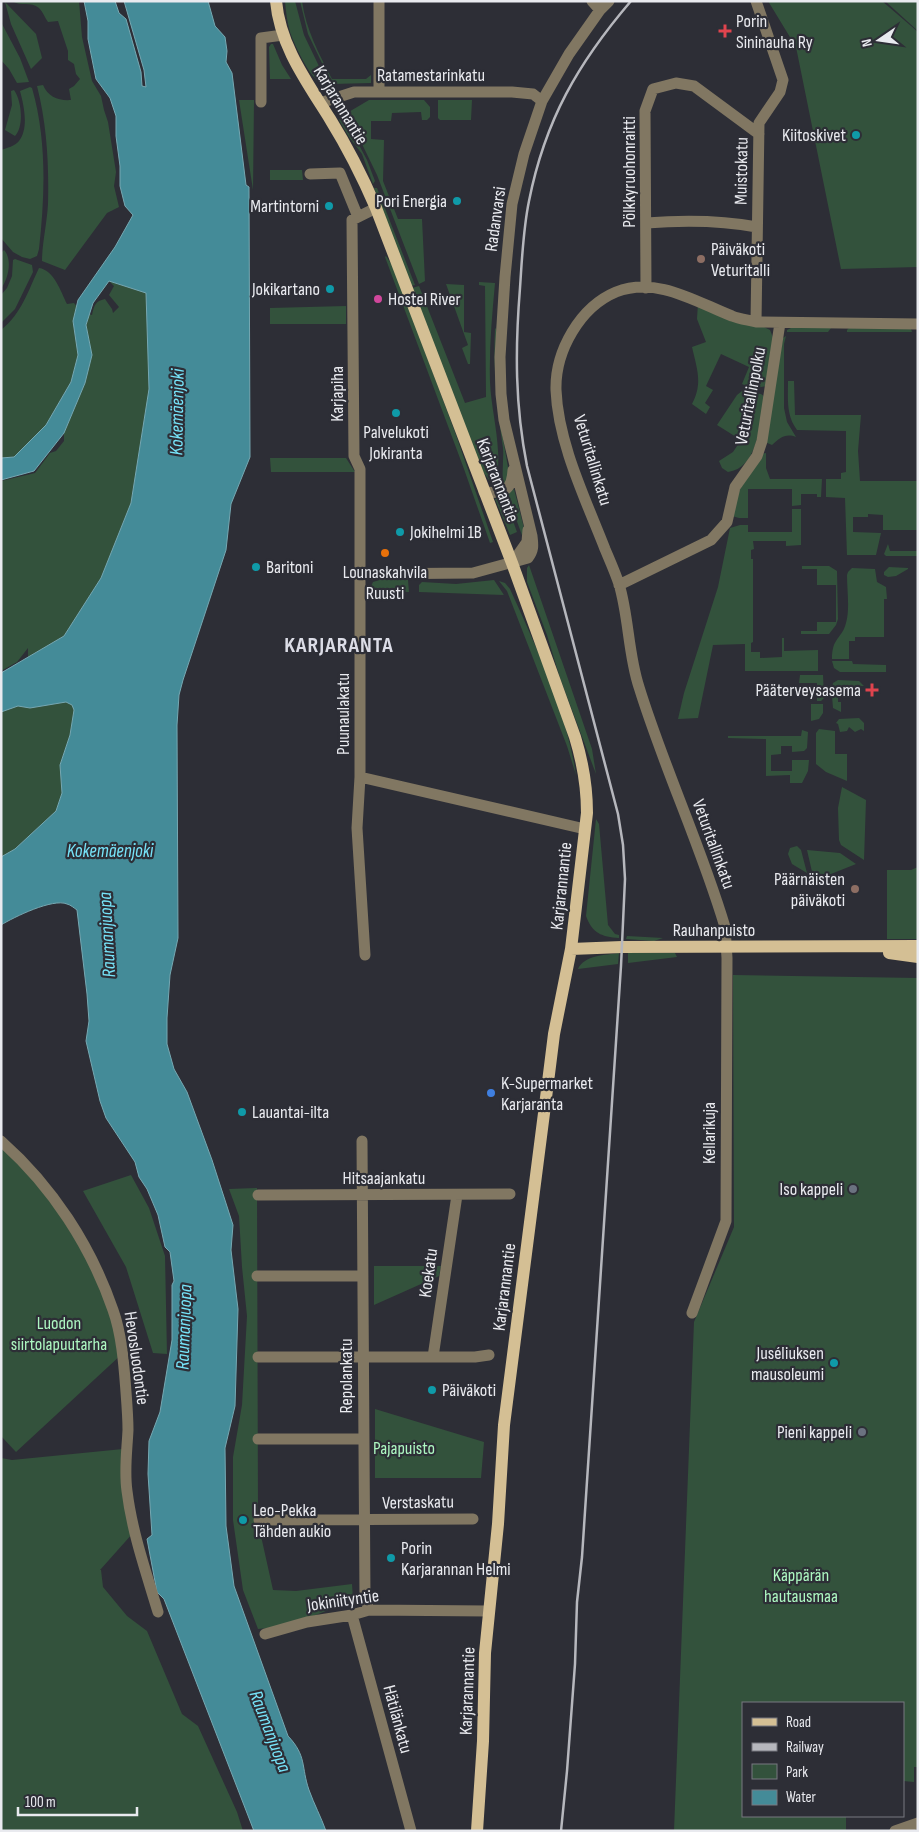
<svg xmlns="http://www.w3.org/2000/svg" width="919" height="1832" font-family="'Sofia Sans Condensed',sans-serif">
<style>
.green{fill:#33523c}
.water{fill:#448b98;stroke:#76a8b2}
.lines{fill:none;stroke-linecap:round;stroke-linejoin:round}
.minor{stroke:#817762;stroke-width:11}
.major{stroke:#d4bf94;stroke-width:12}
.rail{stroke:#b6b7bd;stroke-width:2.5}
.health-dot{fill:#e0444e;stroke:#2d2e36;stroke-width:2}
.culture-dot{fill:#0f9aa8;stroke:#2d2e36;stroke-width:2}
.education-dot{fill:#8d6e63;stroke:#2d2e36;stroke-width:2}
.hotel-dot{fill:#d1479c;stroke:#2d2e36;stroke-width:2}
.food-dot{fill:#e8710a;stroke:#2d2e36;stroke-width:2}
.shop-dot{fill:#3f7fe0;stroke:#2d2e36;stroke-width:2}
.worship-dot{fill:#6b7280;stroke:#2d2e36;stroke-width:2}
.labels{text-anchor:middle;stroke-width:4.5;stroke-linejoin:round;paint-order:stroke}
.poi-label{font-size:18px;fill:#e9eaef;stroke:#2d2e36;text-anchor:start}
.street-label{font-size:18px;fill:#e9eaef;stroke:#2d2e36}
.park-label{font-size:18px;fill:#adf7c1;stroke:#2d2e36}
.water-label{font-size:19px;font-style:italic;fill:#77e4f9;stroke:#2d2e36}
.district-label{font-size:22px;font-weight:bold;letter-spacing:1px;fill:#dcdde7;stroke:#2d2e36}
</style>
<rect width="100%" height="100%" fill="#2d2e36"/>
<path class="green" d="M12 1H79L82 37 92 81 101 96 104 110 108 122 116 172 114 186 119 207 107 213 65 270 42 261C42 244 47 223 48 204 49 164 47 125 37 86L43 85C48 97 59 101 71 100L69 89 74 86 80 79 76 74 74 64 68 60V51L58 21 48 22C45 18 43 12 39 8 31 1 21 7 12 1Z
M285 1H295L304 35 329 87C313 87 295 46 290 32 287 22 286 12 285 1Z
M300 1H302C306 30 319 54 332 79H366L371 75V83L332 84 308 34Z
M768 1H882L918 32V267L841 269 796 47Z
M885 1H918V31Z
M5 2 36 34 42 58 31 69 11 24Z
M1 22 20 58 29 82 17 83 9 69 1 60Z
M271 44H273L282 65 291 79H270L269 47Z
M30 87 32 88C47 140 45 195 39 249L37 256 30 259 22 257 13 252 1 238V150C7 148 15 146 19 141 29 128 24 106 20 91Z
M14 90C22 101 24 127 15 136L5 130 12 105 11 91Z
M239 100H254L253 190Z
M369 100H424L430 107V117L427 120H422L421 112 392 113 391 121H371V139L384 140 383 181 398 219H422L425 281 419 284 377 175 347 113Z
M438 100H472L471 120H440L438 118Z
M343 115 367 160 375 181 373 184 362 154 349 137 339 120Z
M270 170H302L303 180H270Z
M374 188H377L415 285 411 286Z
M4 250C13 260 8 279 1 289V253Z
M386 256 394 268 456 435 493 542 490 543 489 540 464 469 385 257Z
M15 259 32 265 33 272 15 309 1 323V295L7 288 12 276 13 260Z
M39 268C54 270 61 292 67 304L74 303 77 307 73 321 78 355 71 382 46 425 14 457 1 458V330C22 313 28 291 39 268Z
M109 281 146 293 149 389 131 503 101 578 64 636 28 657V648L17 662 1 671V481L35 473 50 453 56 451 64 441V433L85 383 92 355 86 326 89 314 92 315C94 306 95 301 105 299L112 309 113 313 119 307 109 295 114 286Z
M479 282 495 283C492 316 489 349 490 382 491 405 497 428 498 451 499 462 497 473 499 485L492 484 481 469 412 288 419 286 465 403 486 397 485 286 479 285Z
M446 284 464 285V332L471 333 470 364H468L462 348 468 345Z
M698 303 760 325 770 330 774 340 766 386C758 388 750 388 742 384L749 367 721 354 706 386 713 390 705 403 710 407 706 414 692 404C703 383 697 369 692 347L706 342 697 319Z
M346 306V324H270V308Z
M495 328 496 329 499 416 509 473 504 487C501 474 504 461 503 448 497 405 493 371 495 328Z
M791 328H831L828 332H787V330Z
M849 328 911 329 912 332H847V330Z
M786 336 784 344V408L787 422 796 437C785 433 780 438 772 445L765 442 783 338Z
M788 381H794L795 415H861L858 451 860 481H918V530H883V515L868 514V517H853V532L881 533 876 555H847L845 498 826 497V479H841V473L846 472V431L797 430C786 415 788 399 788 381Z
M742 391 761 394 765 397C760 421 759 468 728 472L722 468 719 461 733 452 741 440 717 425 737 395Z
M766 453V468L770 479H822L821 497H817V494H801V505L792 506V489H748V518H739L732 516 736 496 761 454Z
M270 458H346L355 472H271Z
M514 489 524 528 523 538 507 494Z
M504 496 517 532 510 535 495 499Z
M792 509H801V545L786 546V541H753L754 549 751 550V559H753V642L751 643V652H760V658L782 657V638H784V651L818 650V671H745V644L713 645 698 718 678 719 684 693 718 587 730 528 740 525H748V532H792Z
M888 544 890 551H918V556H886L884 554Z
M529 565 592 749 596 774 560 678 547 635 527 582V568Z
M802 566H829L837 571 838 619 836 625 829 634H801V631H817V622H836V585H817V569H802Z
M889 567 908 568V569L896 576 888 577 884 575V572Z
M852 568 875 569 877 582 886 587 887 599H884V637H855V641H849V659H832C832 637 842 639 846 623 850 609 847 590 847 575L848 572Z
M386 578 408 580 409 592 369 591 373 582Z
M494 580 504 595 419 592V585L422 582 456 584Z
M499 581 505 583 510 589C536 646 567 713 576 775L567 746 507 591Z
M832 661H852L853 664 886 665V672H840L834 668Z
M800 675H823L824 698 821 701H817V683H799Z
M838 680 859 681 864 686H842L841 693H831L833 683Z
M832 696H838V702H841V712L833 708Z
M66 702 72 705 74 710 70 735 60 765 62 793 56 811 15 849 1 857V712L18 706 30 708Z
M811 704H823V713L819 719 811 721Z
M859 718 864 723V731L861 729 855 732 849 727 847 731 840 732 838 724 836 723 839 719Z
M819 729 835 731V754H847V781L826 772 816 764V733Z
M802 730 808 732 807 748 804 751 792 752V746H781V754L771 755V771H792V760H809L808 771 802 783H790V775L766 776V739L728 738V736H801Z
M842 787 866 800 864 860 841 845 839 840 838 808Z
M596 819 599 824 608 925 615 934 619 935V938C602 937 592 933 586 916Z
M797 846 801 850 807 873 792 864 788 854 790 848Z
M807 850 840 853 856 864 831 874 813 876Z
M918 867V939H887V870H911Z
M627 936 663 938 654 941 626 939Z
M619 953 618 964 578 969C584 955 606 955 619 953Z
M628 953H675L677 957 628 963Z
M733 975 918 978V1767H914V1782L903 1781V1703H743V1816H846V1831H674L694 1322 734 1227Z
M1 1141 44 1187 99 1276 122 1354 16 1452 1 1436Z
M131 1175 149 1208 165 1256 167 1354 153 1353 126 1267 83 1191Z
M257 1188 258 1514 259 1527 273 1590 296 1591 352 1584 353 1599C323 1613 291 1627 258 1629L243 1590 233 1520V1457L242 1405 247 1316 242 1267 239 1216 229 1189Z
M374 1266H441L439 1276 374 1305Z
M375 1409 484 1442 481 1478H375Z
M123 1449 133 1533 100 1570H101L103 1587 127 1616 147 1631 182 1714 198 1726 237 1812 243 1831H1V1458L12 1460Z"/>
<path class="water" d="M84 1H115L119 13 126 19 141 72 142 86 146 87 144 70 124 1H208L215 26 225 37 227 51 226 62 232 73 246 185 249 187 250 457 231 504 226 550 183 680 179 695 177 725 178 938 170 975 167 1018V1044L174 1069 187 1092 212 1160 233 1225 231 1250 238 1309 235 1406 225 1448 226 1526 234 1586 288 1736C307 1756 301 1767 309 1790 314 1804 321 1817 326 1831H254L164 1599 157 1592 147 1539 152 1535 148 1474 149 1441 160 1412 172 1340V1285L174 1281 170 1252 165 1247 158 1215 147 1189 139 1177 135 1162 106 1118 100 1101 86 1041 89 1021 87 994 77 910C74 908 71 905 67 904 53 898 14 917 1 925V857L15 849 56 811 62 793 60 765 70 735 74 710 72 705 66 702 30 708 18 706 1 712V673L64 636 101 578 131 503 149 389 146 293 109 281 93 303 86 325 92 355 85 383 64 433 34 471 1 480V458L14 457 46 425 71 382 78 355 73 321 78 300 115 247 133 215 125 206 120 186V166L116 136V116L110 98 96 79 88 39V21Z"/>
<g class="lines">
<path class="minor" d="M379 1V92
M756 1 783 80 780 92 759 123 756 322
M600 10 609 1
M261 102V38L283 35
M320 103 354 92H512L533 94 542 101
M310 174 340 173 358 217
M376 208 352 220 354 456 360 469V777L585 829
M646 223C685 220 719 220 757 227
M646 288 645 111 653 89 676 83 694 86 759 134
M484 492C503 494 512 491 513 470
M512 563 527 542 528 530
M360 574 473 573 528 558C534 550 533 545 532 536L504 420 501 394 500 357 505 277 512 204 524 154 542 101 569 54 600 10 592 1
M619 585 711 540 727 522 735 487 757 456 762 441 780 323
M360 777 357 828 365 955
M1 1141C52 1186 91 1246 113 1310 122 1335 124 1366 126 1392 127 1405 128 1418 128 1430 127 1451 124 1470 127 1491 132 1532 146 1572 158 1612
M362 1141 365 1598 369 1610
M258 1195 510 1194
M257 1276H363
M692 1313 726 1221 727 958 725 927C701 846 664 768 639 687 628 654 629 617 619 584 615 572 610 561 605 549 586 500 558 443 556 390 555 351 580 307 616 292 657 276 696 302 732 316 739 319 748 320 756 322L918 324
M258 1357H433L457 1195
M433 1357H475L489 1355
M258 1439H363
M259 1520 473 1519
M352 1615 411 1831
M265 1634 307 1622 352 1615 369 1610 488 1611
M895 1831 918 1823"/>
<path class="major" d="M276 1C280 46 307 82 330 119 348 148 363 178 376 208L512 563 575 737C583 763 587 786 587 813L571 949 554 1034 548 1082 504 1425 498 1524 485 1653 483 1741 477 1831
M571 949 622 947 918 946
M889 953 918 957"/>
<path class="rail" d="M561 1831 567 1771 575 1664 577 1602 582 1557 621 966 625 879 623 845 618 814 527 466C515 405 515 350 520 288 522 259 523 230 529 201 545 120 578 63 631 1"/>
</g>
<g class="health-dot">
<path d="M722.5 23.5h5v5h5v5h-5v5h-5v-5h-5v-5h5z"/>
<path d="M869.5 682.5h5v5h5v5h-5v5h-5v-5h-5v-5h5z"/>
</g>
<g class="culture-dot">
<circle cx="856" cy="135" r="5"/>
<circle cx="457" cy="201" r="5"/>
<circle cx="329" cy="206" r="5"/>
<circle cx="330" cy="289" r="5"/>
<circle cx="396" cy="413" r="5"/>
<circle cx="400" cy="532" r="5"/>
<circle cx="256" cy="567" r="5"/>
<circle cx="242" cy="1112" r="5"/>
<circle cx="834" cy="1363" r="5"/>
<circle cx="432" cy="1390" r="5"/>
<circle cx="243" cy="1520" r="5"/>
<circle cx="391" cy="1558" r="5"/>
</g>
<g class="education-dot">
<circle cx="701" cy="259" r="5"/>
<circle cx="855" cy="889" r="5"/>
</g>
<circle class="hotel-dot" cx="378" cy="299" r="5"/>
<circle class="food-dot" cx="385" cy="553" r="5"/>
<circle class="shop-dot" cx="491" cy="1093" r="5"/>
<g class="worship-dot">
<circle cx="853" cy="1189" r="5"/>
<circle cx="862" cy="1432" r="5"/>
</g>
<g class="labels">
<g class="poi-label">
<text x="736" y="27">Porin<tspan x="736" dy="21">Sininauha Ry</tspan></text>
<text x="846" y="141" text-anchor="end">Kiitoskivet</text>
<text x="447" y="207" text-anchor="end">Pori Energia</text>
<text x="319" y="212" text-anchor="end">Martintorni</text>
<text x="711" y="255">Päiväkoti<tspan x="711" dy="21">Veturitalli</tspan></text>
<text x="320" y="295" text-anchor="end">Jokikartano</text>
<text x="388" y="305">Hostel River</text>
<text x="396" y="438" text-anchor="middle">Palvelukoti<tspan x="396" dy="21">Jokiranta</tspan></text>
<text x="410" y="538">Jokihelmi 1B</text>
<text x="266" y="573">Baritoni</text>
<text x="385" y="578" text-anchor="middle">Lounaskahvila<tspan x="385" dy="21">Ruusti</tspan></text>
<text x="861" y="696" text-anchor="end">Pääterveysasema</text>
<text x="845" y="885" text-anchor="end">Päärnäisten<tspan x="845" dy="21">päiväkoti</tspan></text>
<text x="501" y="1089">K-Supermarket<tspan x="501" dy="21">Karjaranta</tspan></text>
<text x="252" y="1118">Lauantai-ilta</text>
<text x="843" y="1195" text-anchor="end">Iso kappeli</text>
<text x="824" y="1359" text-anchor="end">Juséliuksen<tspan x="824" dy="21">mausoleumi</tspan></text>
<text x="442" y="1396">Päiväkoti</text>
<text x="852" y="1438" text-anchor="end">Pieni kappeli</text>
<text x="253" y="1516">Leo-Pekka<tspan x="253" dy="21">Tähden aukio</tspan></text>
<text x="401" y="1554">Porin<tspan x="401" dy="21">Karjarannan Helmi</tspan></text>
</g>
<g class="street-label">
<text x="431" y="81">Ratamestarinkatu</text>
<text transform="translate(341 105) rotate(59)" y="6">Karjarannantie</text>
<text transform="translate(741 171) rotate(-89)" y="6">Muistokatu</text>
<text transform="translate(629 172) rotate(-90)" y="6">Pölkkyruohonraitti</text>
<text transform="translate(495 219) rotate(-82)" y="6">Radanvarsi</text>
<text transform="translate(337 394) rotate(-90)" y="6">Karjapiha</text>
<text transform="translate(750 396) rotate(-79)" y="6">Veturitallinpolku</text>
<text transform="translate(593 460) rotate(73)" y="6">Veturitallinkatu</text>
<text transform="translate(498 480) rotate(69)" y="6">Karjarannantie</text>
<text transform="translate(343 714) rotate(-90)" y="6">Puunaulakatu</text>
<text transform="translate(714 844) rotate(70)" y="6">Veturitallinkatu</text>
<text transform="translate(561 886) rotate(-84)" y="6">Karjarannantie</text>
<text x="714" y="936">Rauhanpuisto</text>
<text transform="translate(709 1133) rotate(-90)" y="6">Kellarikuja</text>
<text x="384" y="1184">Hitsaajankatu</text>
<text transform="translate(428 1273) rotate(-82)" y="6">Koekatu</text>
<text transform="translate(504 1287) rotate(-83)" y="6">Karjarannantie</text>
<text transform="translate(137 1358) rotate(82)" y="6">Hevosluodontie</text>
<text transform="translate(346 1376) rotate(-90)" y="6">Repolankatu</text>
<text transform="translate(418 1502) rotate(-1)" y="6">Verstaskatu</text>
<text transform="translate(343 1600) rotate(-8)" y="6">Jokiniityntie</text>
<text transform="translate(467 1691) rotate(-88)" y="6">Karjarannantie</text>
<text transform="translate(398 1719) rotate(75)" y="6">Hätilänkatu</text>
</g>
<g class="park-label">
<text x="59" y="1329">Luodon<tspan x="59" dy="21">siirtolapuutarha</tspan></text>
<text x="404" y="1454">Pajapuisto</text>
<text x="801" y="1581">Käppärän<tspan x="801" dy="21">hautausmaa</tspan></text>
</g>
<g class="water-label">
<text transform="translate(176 412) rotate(-89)" y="7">Kokemäenjoki</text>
<text x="110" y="857">Kokemäenjoki</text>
<text transform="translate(106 935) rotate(-93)" y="7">Raumanjuopa</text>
<text transform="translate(183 1327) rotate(-88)" y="7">Raumanjuopa</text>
<text transform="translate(271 1731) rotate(69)" y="7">Raumanjuopa</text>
</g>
<g class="district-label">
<text x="339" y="652">KARJARANTA</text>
</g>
</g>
<rect width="919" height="1832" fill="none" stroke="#e9eaef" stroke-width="5"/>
<rect x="742" y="1702" width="162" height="115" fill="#2d2e36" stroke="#787980"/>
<rect x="752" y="1718" width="25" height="8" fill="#d4bf94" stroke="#787980"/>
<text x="786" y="1727" font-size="15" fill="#e9eaef">Road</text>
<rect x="752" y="1743" width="25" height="8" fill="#b6b7bd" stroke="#787980"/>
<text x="786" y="1752" font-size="15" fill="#e9eaef">Railway</text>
<rect x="752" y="1764" width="25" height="15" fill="#33523c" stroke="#787980"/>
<text x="786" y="1777" font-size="15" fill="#e9eaef">Park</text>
<rect x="752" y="1790" width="25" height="15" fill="#448b98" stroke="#787980"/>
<text x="786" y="1802" font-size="15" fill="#e9eaef">Water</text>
<g transform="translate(879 40) rotate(257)" stroke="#2d2e36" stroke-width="4" paint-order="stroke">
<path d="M0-4L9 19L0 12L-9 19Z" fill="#e9eaef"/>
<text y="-8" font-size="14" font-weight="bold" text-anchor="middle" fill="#e9eaef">N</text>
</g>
<path d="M18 1807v8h119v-8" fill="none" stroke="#e9eaef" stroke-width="2.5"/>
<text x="25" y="1807" font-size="15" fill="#e9eaef" stroke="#2d2e36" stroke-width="4" paint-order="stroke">100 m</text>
</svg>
